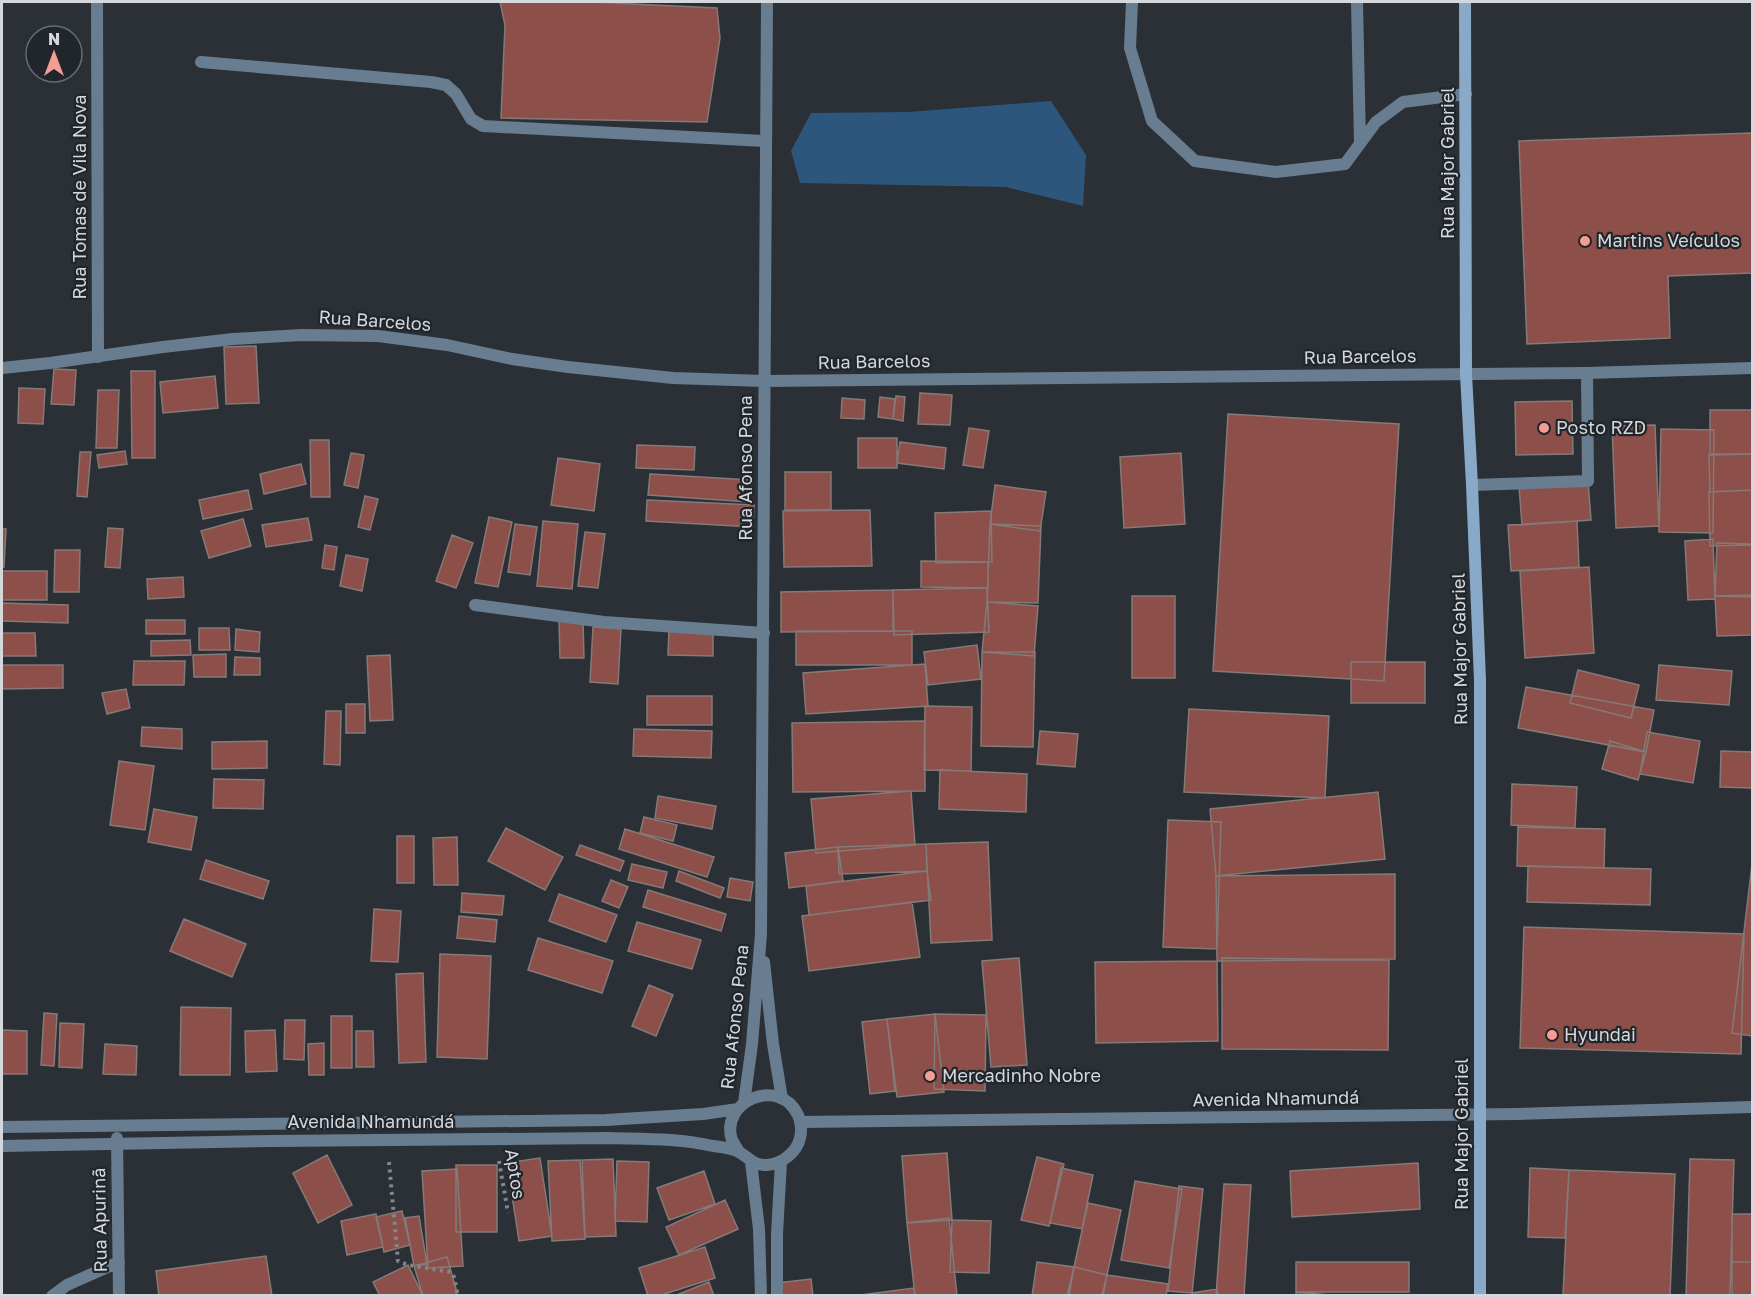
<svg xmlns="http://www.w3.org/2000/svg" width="1754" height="1297" font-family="'Golos Text',sans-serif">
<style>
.green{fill:#2d567c}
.building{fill:#8d4f49;stroke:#857a78;stroke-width:1.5}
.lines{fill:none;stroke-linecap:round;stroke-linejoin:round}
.path{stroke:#82878c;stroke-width:4;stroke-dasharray:3 4.5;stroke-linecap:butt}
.service{stroke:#697d90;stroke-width:12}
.minor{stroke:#697d90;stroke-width:12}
.secondary{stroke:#89a9c8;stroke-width:12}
.poi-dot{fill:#f59c93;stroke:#20262c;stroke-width:2}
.labels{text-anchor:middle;stroke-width:4.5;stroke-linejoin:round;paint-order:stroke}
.street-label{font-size:18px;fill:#d4d8dc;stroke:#20262c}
.poi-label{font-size:18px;fill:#d4d8dc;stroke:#20262c;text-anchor:start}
</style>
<rect width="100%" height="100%" fill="#2a3036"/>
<path class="green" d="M1051 101 1086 155 1083 206 1006 187 800 183 791 151 811 113 909 112Z"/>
<path class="building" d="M500 2H591L717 8 720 38 707 122 501 118 505 25Z
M1752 133V273L1668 276 1670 338 1527 344 1519 141Z
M256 346 259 403 226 404 224 347Z
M54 369 76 370 74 405 51 404Z
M131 371H155V458H132Z
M215 376 218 408 163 413 160 382Z
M19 388 45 389 43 424 18 423Z
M98 390H119L117 448H96Z
M920 393 952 395 950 425 918 424Z
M896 396 905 397 903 421 893 419Z
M880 397 895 399 893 419 878 417Z
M842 398 865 400 864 419 841 418Z
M1572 401 1573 454 1516 455 1515 402Z
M1710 410H1752V454H1710Z
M1228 414 1399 424 1384 681 1213 671Z
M1655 425 1659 526 1616 528 1612 426Z
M969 428 989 431 983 468 963 465Z
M1661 429 1714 430 1713 533 1659 532Z
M858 438H897V468H858Z
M310 440H329L330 497H311Z
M900 442 946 448 944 469 897 463Z
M637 445 695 447 694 470 636 468Z
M125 451 127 464 99 468 97 455Z
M80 452H91L87 497 77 496Z
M351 453 364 455 358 488 344 485Z
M1181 453 1185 524 1124 528 1120 457Z
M1752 454V490L1710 492 1709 455Z
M558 458 600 464 594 511 551 505Z
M301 464 306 484 264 494 260 474Z
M785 472H831V510H785Z
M650 474 751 480 749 502 648 495Z
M1588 481 1591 520 1522 525 1519 486Z
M995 485 1046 492 1040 531 990 524Z
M248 490 252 509 203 519 199 500Z
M1752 490V545L1710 546 1709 492Z
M365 496 378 499 370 530 358 527Z
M647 500 754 505 753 527 646 521Z
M870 510 872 566 784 567 783 511Z
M991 511 992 562 936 563 935 513Z
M489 517 512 522 498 587 475 583Z
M308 518 312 540 266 547 262 525Z
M243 519 251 546 209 558 201 531Z
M543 521 578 524 572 589 537 586Z
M1577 521 1579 567 1511 571 1508 525Z
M515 524 537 527 530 575 508 572Z
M990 524 1041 526 1038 603 987 602Z
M108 528 123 529 120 568 105 567Z
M2 529H6L4 567 2 566Z
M585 532 605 534 598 588 578 586Z
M452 535 473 543 456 588 436 581Z
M1713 539 1715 599 1688 600 1685 541Z
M1717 543 1752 544V597L1715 596Z
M325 545 337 547 334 570 322 568Z
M55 550H80L79 592H54Z
M346 555 368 559 362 591 340 586Z
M921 561 988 562V588L921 587Z
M1589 567 1594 653 1525 658 1520 571Z
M2 571H47V600H2Z
M183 577 184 597 148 599 147 579Z
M987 588 989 632 894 635 893 590Z
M893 590V631L781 632V592Z
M1752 595V635L1717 636 1715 596Z
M1132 596H1175V678H1132Z
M987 602 1038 606 1034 656 982 652Z
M2 603 68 605V623L2 621Z
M146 620H185V634H146Z
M583 620 584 658H560L559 621Z
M593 627 621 629 618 684 590 682Z
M199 628H229L230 650H199Z
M236 629 260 632 259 652 235 650Z
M669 629 713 631V656L668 655Z
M796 631H912V665H796Z
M2 633H35L36 656H2Z
M190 640 191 655 151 656V641Z
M977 645 981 679 928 685 924 652Z
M982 652H1035L1033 747 981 746Z
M226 654V677H194L193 655Z
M390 655 393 720 370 721 367 656Z
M235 657 260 658V675H234Z
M134 661H185L184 685H133Z
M1351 662H1425V703H1351Z
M925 664 928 706 806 714 803 673Z
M2 665H63V688L2 689Z
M1659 665 1732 671 1729 705 1656 700Z
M1578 670 1639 685 1631 718 1570 703Z
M1526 687 1654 710 1646 752 1518 728Z
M126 689 130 708 107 714 102 693Z
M647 696H712V725H647Z
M346 704H365V733H346Z
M925 706 972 707 971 771 924 770Z
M1189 709 1329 716 1325 798 1184 792Z
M326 711H341L340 765 324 764Z
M925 721V791L793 792 792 723Z
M142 727 182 729V749L141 746Z
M634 729 712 731 711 758 633 756Z
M1040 731 1078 734 1075 767 1037 764Z
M1647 732 1700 741 1693 783 1640 774Z
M267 741V768L212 769V742Z
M1610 741 1646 752 1638 780 1602 769Z
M1721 751 1752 752V788L1720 787Z
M119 761 154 766 145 830 110 825Z
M940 770 1027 774 1026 812 939 809Z
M214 779 264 780 263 809 213 808Z
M1512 784 1577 787 1575 828 1511 825Z
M911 791 915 845 816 853 811 799Z
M1378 792 1385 859 1216 876 1210 809Z
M658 796 716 806 712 829 655 818Z
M154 809 197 817 191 850 148 842Z
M644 817 677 825 673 841 640 833Z
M1168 820 1221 822 1217 949 1163 947Z
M1518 827 1605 829 1604 868 1517 866Z
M506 828 563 857 545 890 488 861Z
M625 829 714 857 707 877 619 849Z
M397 836H414V883H397Z
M457 837 458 885H434L433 838Z
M988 842 992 940 931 943 926 844Z
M926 844 927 871 839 874 838 847Z
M580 845 624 861 620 871 576 855Z
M838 847 843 881 789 888 785 853Z
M206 860 269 881 263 899 200 879Z
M632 864 667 872 663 888 628 880Z
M1752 864V1036L1732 1033Z
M1528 866 1651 869 1650 905 1527 902Z
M679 871 724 888 720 898 676 881Z
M927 871 931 900 809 915 806 886Z
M1395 874V959L1217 961 1216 876Z
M730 878 753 882 750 901 727 897Z
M611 880 628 887 619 908 602 901Z
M648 890 726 914 721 931 643 907Z
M462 893 504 896 502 915 461 912Z
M559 894 617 915 606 942 549 921Z
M912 902 920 957 809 971 802 916Z
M374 909 401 911 398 962 371 961Z
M459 916 497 920 495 942 457 938Z
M184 919 246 944 232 977 170 951Z
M637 922 701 940 692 969 628 951Z
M1524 927 1744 934 1741 1054 1520 1048Z
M538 938 613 961 602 993 528 970Z
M440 954 491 956 487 1059 437 1057Z
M1019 958 1027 1065 991 1067 982 961Z
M1222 958 1389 960 1388 1050 1222 1049Z
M1217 961 1218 1041 1096 1043 1095 962Z
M423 973 426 1062 399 1063 396 974Z
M649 985 673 995 656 1036 632 1026Z
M181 1007 231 1008 230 1075H180Z
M44 1013 57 1014 54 1066 41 1065Z
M935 1014 944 1092 897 1097 887 1019Z
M935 1014 986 1015 985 1091 934 1089Z
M331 1016H352V1068H331Z
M887 1019 895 1091 870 1094 862 1022Z
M285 1020H305L304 1060 284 1059Z
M60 1023 84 1024 82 1068 59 1067Z
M2 1030 27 1031V1074H2Z
M275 1030 277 1071 246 1072 245 1031Z
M356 1031H373L374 1067H356Z
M324 1043V1075H309L308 1044Z
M105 1044 137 1046 136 1075 103 1074Z
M947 1153 952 1220 907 1223 902 1156Z
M327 1155 352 1205 318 1223 293 1173Z
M1037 1157 1064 1164 1049 1226 1021 1220Z
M540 1158 552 1236 519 1241 507 1163Z
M613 1159 616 1236 585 1237 582 1160Z
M1690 1159 1734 1160 1730 1296H1686Z
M580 1160 585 1239 552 1241 548 1161Z
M617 1161 649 1162 647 1222 615 1221Z
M1418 1163 1420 1209 1292 1217 1290 1171Z
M456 1165H497V1232H456Z
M1061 1168 1093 1175 1082 1229 1050 1223Z
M1530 1168 1569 1170 1565 1238 1528 1237Z
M457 1169 463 1266 428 1268 422 1171Z
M1569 1170 1675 1174 1670 1296H1563Z
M704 1171 715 1204 669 1220 657 1188Z
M1135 1181 1182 1189 1169 1268 1121 1260Z
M1224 1184 1251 1185 1244 1296H1216Z
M1179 1186 1203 1189 1192 1293 1168 1291Z
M725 1200 738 1229 679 1255 666 1227Z
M1088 1203 1121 1210 1107 1275 1074 1267Z
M402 1211 410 1245 384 1252 376 1217Z
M376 1214 383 1247 347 1255 341 1221Z
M1732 1214H1752V1262H1732Z
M419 1216 427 1264 414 1266 405 1218Z
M949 1218 957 1296H915L907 1223Z
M952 1220 991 1221 989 1273 950 1272Z
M705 1247 715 1278 658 1296H648L639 1268Z
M266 1256 272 1296H159L156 1271Z
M447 1257 458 1296H423L414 1266Z
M1037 1262 1074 1267 1069 1296H1032Z
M1296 1262H1409V1292H1296Z
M1732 1262H1752V1296H1732Z
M408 1265 423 1296H380L373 1282Z
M1074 1267 1107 1275 1102 1296H1067Z
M1107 1275 1168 1284 1166 1296H1103Z
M811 1279 813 1296H779L777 1283Z
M709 1282 714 1296H674Z
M914 1288 915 1296H853Z
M1217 1289 1218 1296H1192V1293Z
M1296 1292 1342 1296H1296Z"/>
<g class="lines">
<path class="path" d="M499 1161 508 1213
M389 1162 398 1261 408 1265 451 1272 454 1277 458 1296"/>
<path class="service" d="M1132 2 1130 48 1152 121 1195 161 1276 172 1345 164 1376 122 1403 102 1466 94
M1357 2 1360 143
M201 62 431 82 446 85 456 94 471 119 483 126 766 141
M1472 485 1588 481 1587 373
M475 605 604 622 764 633"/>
<path class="minor" d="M97 2 98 357
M2 368 50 363 163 347 233 339 301 335 378 336 447 345 512 359 568 367 673 378 764 381 1587 373 1752 368
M764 962 773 1044 782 1099
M744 1103 752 1044 761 934 767 2
M800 1122 1517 1114 1752 1107
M2 1127 606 1120 703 1114 738 1109
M117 1138 119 1296
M2 1146 272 1141 608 1138C643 1139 679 1138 713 1146 721 1147 732 1148 739 1152 750 1158 753 1166 767 1165 782 1164 797 1152 800 1138 802 1131 801 1121 798 1115 779 1075 719 1102 732 1140 734 1144 737 1148 739 1152
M751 1162 759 1229 761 1296
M52 1296 67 1285 119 1262
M777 1296V1234L781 1162"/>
<path class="secondary" d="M1465 2 1466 374 1472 485 1480 680V1296"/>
</g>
<g class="poi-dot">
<circle cx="1585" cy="241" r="6"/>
<circle cx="1544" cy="428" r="6"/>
<circle cx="1552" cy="1035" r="6"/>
<circle cx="930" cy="1076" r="6"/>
</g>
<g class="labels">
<g class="street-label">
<text transform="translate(1448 163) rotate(-90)" y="6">Rua Major Gabriel</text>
<text transform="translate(80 197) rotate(-90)" y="6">Rua Tomas de Vila Nova</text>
<text transform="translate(375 321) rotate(4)" y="6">Rua Barcelos</text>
<text transform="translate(1360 357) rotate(-1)" y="6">Rua Barcelos</text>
<text transform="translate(874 362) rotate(-1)" y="6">Rua Barcelos</text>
<text transform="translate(746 468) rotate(-90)" y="6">Rua Afonso Pena</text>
<text transform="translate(1460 649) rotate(-91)" y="6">Rua Major Gabriel</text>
<text transform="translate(735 1017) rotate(-84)" y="6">Rua Afonso Pena</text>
<text transform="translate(1276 1099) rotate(-1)" y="6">Avenida Nhamundá</text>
<text x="371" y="1128">Avenida Nhamundá</text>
<text transform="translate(1462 1134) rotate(-90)" y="6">Rua Major Gabriel</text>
<text transform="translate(515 1174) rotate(81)" y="6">Aptos</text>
<text transform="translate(100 1220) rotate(-91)" y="6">Rua Apurinã</text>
</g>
<g class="poi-label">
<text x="1597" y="247">Martins Veículos</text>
<text x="1556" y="434">Posto RZD</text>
<text x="1564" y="1041">Hyundai</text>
<text x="942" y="1082">Mercadinho Nobre</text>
</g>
</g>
<rect width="1754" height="1297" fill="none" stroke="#d4d8dc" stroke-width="6"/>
<g transform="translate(54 54)"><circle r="28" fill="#20262c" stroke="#686d72" stroke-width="1.5"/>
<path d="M0-4.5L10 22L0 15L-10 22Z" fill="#f59c93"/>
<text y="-9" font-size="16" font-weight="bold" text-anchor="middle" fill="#d4d8dc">N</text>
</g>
</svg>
